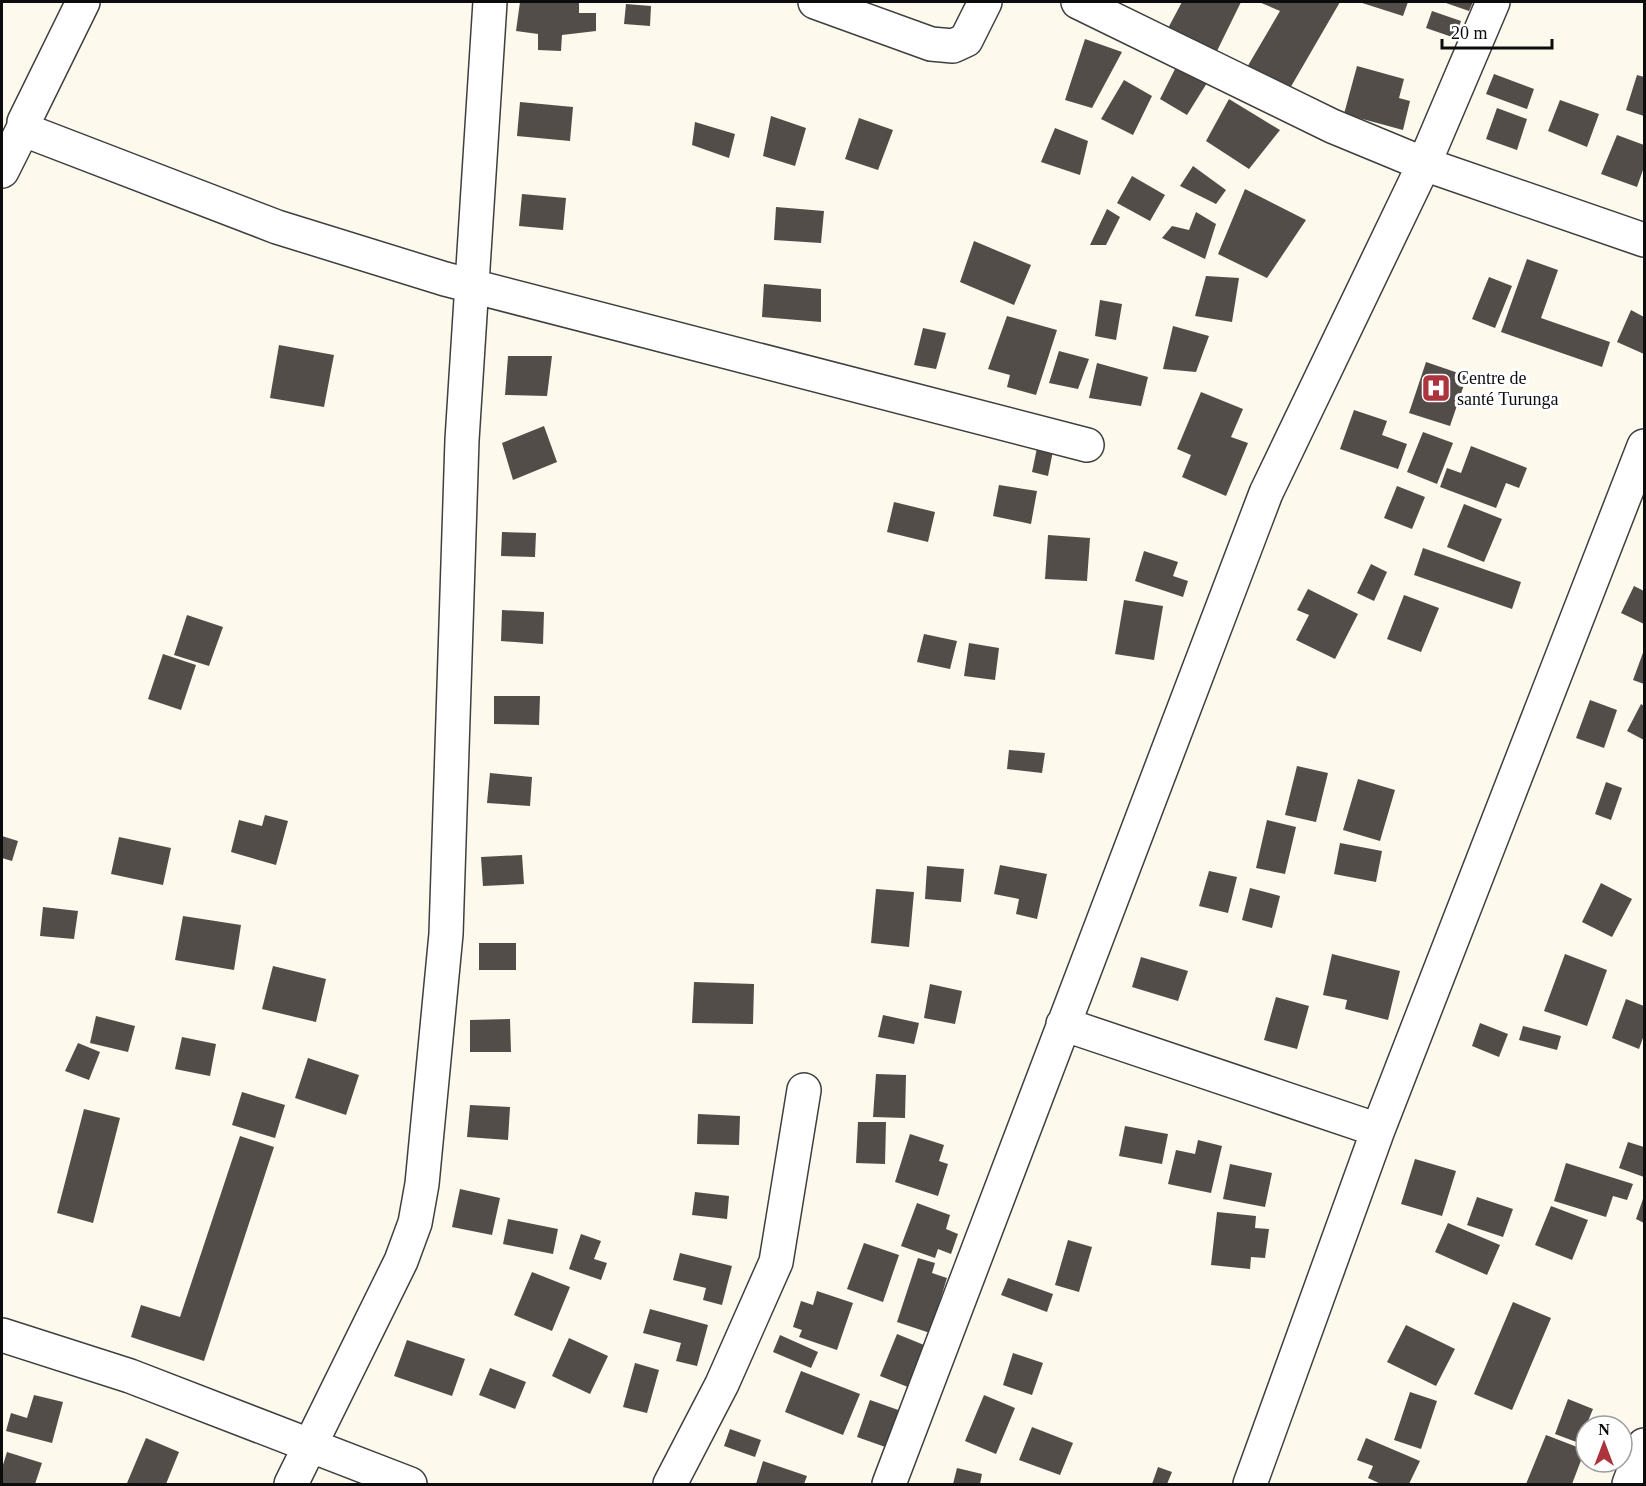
<svg xmlns="http://www.w3.org/2000/svg" width="1646" height="1486" font-family="Georgia,serif">
<style>
.building{fill:#534d49}
.lines{fill:none;stroke-linecap:round;stroke-linejoin:round}
.minor-casing{stroke:#3f3f3f;stroke-width:36}
.minor{stroke:#fff;stroke-width:33}
.labels{text-anchor:middle;stroke-width:6;stroke-linejoin:round;paint-order:stroke}
.poi-label{font-size:18px;fill:#0c0c0c;stroke:#fff;text-anchor:start}
</style>
<rect width="100%" height="100%" fill="#fdf9ec"/>
<path class="building" d="M520 2H579V13H596V31L562 35 561 51 538 50V34L516 31Z
M1182 2H1241L1216 53 1166 32Z
M1259 2H1340L1289 90 1246 69 1280 11Z
M1359 2H1408L1403 16Z
M1443 2H1473L1469 11Z
M626 4 651 6 650 26 624 24Z
M1432 11 1461 21 1455 38 1426 28Z
M1085 39 1122 52 1092 108 1065 100Z
M1357 66 1404 79 1399 98 1410 101 1403 130 1344 114Z
M1175 69 1207 83 1187 115 1160 99Z
M1494 74 1534 89 1527 109 1486 94Z
M1637 75 1644 77V116L1626 110Z
M1124 80 1152 96 1133 135 1101 119Z
M1229 99 1280 130 1249 169 1206 141Z
M1560 100 1599 114 1587 147 1548 131Z
M520 102 573 107 570 141 517 136Z
M1497 108 1527 119 1517 150 1486 139Z
M771 116 806 128 795 166 763 156Z
M859 118 893 130 878 170 845 159Z
M695 122 735 134 729 158 692 145Z
M1055 128 1088 141 1080 175 1041 162Z
M1617 135 1644 145V167L1637 187 1601 174Z
M1193 166 1226 190 1216 204 1180 186Z
M1132 176 1165 195 1150 221 1117 203Z
M1245 189 1306 220 1267 278 1218 254Z
M522 194 566 198 563 230 519 226Z
M776 207 824 211 821 243 774 240Z
M1107 209 1120 217 1106 245H1090Z
M1196 212 1216 224 1205 259 1162 238 1172 226 1189 230Z
M974 241 1031 265 1014 305 960 282Z
M1527 259 1558 270 1541 318 1610 342 1602 367 1501 332Z
M1206 276 1239 278 1232 322 1195 316Z
M1489 277 1512 286 1495 328 1472 319Z
M764 284 821 289V322L762 317Z
M1100 300 1122 304 1116 340 1095 336Z
M1631 310 1644 317V354L1617 342Z
M1007 316 1057 330 1036 395 1007 387 1010 375 988 369Z
M1173 326 1209 336 1196 372 1163 369Z
M923 328 946 333 936 369 914 365Z
M279 345 334 355 324 407 270 398Z
M1059 351 1089 359 1078 389 1049 383Z
M508 356H552L547 396 505 395Z
M1426 362 1467 376 1450 426 1409 413Z
M1097 363 1148 377 1141 406 1089 398Z
M1201 392 1243 409 1231 437 1248 443 1226 496 1182 477 1191 455 1177 449Z
M1354 410 1387 421 1382 435 1407 444 1398 469 1340 449Z
M544 426 557 462 513 480 502 443Z
M1423 432 1453 443 1437 484 1407 472Z
M1471 446 1527 468 1519 488 1506 483 1496 508 1440 487 1447 468 1461 473Z
M1037 448 1053 451 1048 476 1032 472Z
M999 485 1037 491 1031 524 993 516Z
M1397 486 1425 497 1412 529 1384 518Z
M894 502 935 512 928 542 887 532Z
M1464 504 1502 519 1484 562 1447 547Z
M502 532 536 533 535 557 501 556Z
M1048 535 1090 538 1087 581 1045 579Z
M1423 548 1521 582 1512 609 1414 575Z
M1144 551 1178 562 1173 576 1188 581 1183 597 1135 581Z
M1371 564 1387 572 1374 601 1357 593Z
M1634 586 1644 591V624L1621 613Z
M1308 589 1358 614 1335 659 1296 640 1309 615 1297 610Z
M1404 595 1439 608 1421 652 1387 639Z
M1124 600 1163 606 1154 660 1115 654Z
M502 610 544 612 543 644 501 641Z
M187 615 223 627 209 666 174 655Z
M924 634 957 641 950 669 917 662Z
M969 643 999 648 995 680 964 676Z
M1644 650V684L1633 680Z
M163 654 196 665 181 710 148 699Z
M494 696H540L539 725 494 724Z
M1590 700 1617 710 1604 748 1576 738Z
M1641 704 1644 706V740L1627 731Z
M1009 750 1045 753 1042 773 1007 769Z
M1297 766 1328 773 1316 822 1285 815Z
M490 773 532 777 530 806 487 803Z
M1358 779 1395 790 1380 841 1343 830Z
M1606 782 1622 788 1611 820 1595 814Z
M265 815 288 821 276 865 231 852 239 820 262 826Z
M1267 820 1296 827 1285 874 1256 868Z
M2 836 18 841 12 861 2 858Z
M119 837 171 848 163 885 111 874Z
M1340 843 1382 851 1376 882 1334 874Z
M522 855 524 884 483 886 481 857Z
M1000 865 1047 874 1037 919 1016 914 1019 899 994 894Z
M927 866 964 869 961 902 925 899Z
M1209 871 1237 877 1228 913 1199 906Z
M1601 883 1632 899 1612 937 1582 922Z
M1250 888 1280 896 1272 928 1242 920Z
M876 889 914 892 909 947 871 943Z
M43 907 78 911 74 939 40 936Z
M183 916 241 925 234 970 175 960Z
M479 943H516V970H479Z
M1332 954 1400 971 1388 1020 1345 1009 1347 1000 1323 995Z
M1565 954 1607 970 1587 1026 1544 1011Z
M1141 957 1188 971 1178 1001 1132 987Z
M273 966 326 979 316 1022 262 1009Z
M694 982 754 984 753 1024 692 1023Z
M930 984 962 991 955 1024 924 1018Z
M1276 997 1309 1006 1297 1049 1264 1040Z
M1626 999 1644 1006V1035L1639 1049 1612 1038Z
M883 1015 919 1023 914 1044 878 1037Z
M96 1016 135 1026 128 1052 90 1043Z
M510 1019 511 1052H470V1020Z
M1480 1023 1508 1034 1499 1057 1472 1046Z
M1523 1026 1561 1036 1557 1050 1519 1040Z
M182 1037 216 1044 210 1076 175 1069Z
M78 1043 100 1052 89 1080 65 1071Z
M308 1058 359 1075 346 1115 295 1098Z
M876 1074 906 1075 905 1118 873 1117Z
M242 1092 285 1105 275 1138 232 1125Z
M470 1105 510 1107 508 1140 467 1137Z
M84 1109 120 1118 93 1223 57 1213Z
M698 1114 740 1116 739 1145 697 1144Z
M858 1122H886L885 1164 856 1163Z
M1125 1126 1168 1134 1162 1164 1119 1156Z
M910 1134 944 1145 939 1161 948 1164 938 1196 895 1182Z
M240 1136 274 1147 204 1361 131 1337 141 1305 180 1317Z
M1198 1140 1222 1146 1211 1193 1168 1184 1176 1150 1195 1154Z
M1628 1142 1644 1147V1177L1619 1168Z
M1415 1159 1456 1171 1442 1216 1401 1204Z
M1566 1163 1633 1184 1627 1200 1613 1196 1606 1217 1554 1201Z
M1230 1164 1272 1173 1265 1207 1223 1199Z
M460 1189 500 1198 492 1235 452 1227Z
M695 1192 729 1196 727 1219 692 1215Z
M1644 1196V1223L1636 1219Z
M1477 1197 1513 1209 1503 1237 1467 1225Z
M917 1203 950 1215 946 1229 958 1234 951 1254 938 1249 935 1258 901 1246Z
M1551 1206 1588 1220 1572 1260 1535 1245Z
M1217 1212 1256 1216 1255 1228 1269 1229 1265 1258 1251 1257 1250 1269 1211 1265Z
M508 1219 558 1229 553 1254 503 1244Z
M1448 1223 1500 1245 1487 1275 1435 1252Z
M581 1234 601 1241 594 1259 607 1263 601 1280 569 1269Z
M1068 1240 1092 1247 1079 1292 1055 1285Z
M864 1243 899 1255 883 1302 847 1289Z
M680 1253 732 1266 722 1305 703 1300 706 1288 673 1280Z
M918 1258 935 1263 932 1273 947 1278 930 1333 897 1322Z
M532 1272 570 1287 552 1331 514 1315Z
M1008 1278 1053 1294 1047 1312 1001 1295Z
M817 1291 853 1303 837 1350 799 1337 802 1330 793 1327 801 1301 813 1305Z
M1513 1302 1551 1318 1512 1410 1474 1394Z
M650 1309 708 1325 697 1366 676 1361 681 1343 643 1333Z
M1406 1325 1455 1349 1436 1386 1387 1362Z
M897 1334 929 1347 913 1389 880 1376Z
M780 1335 818 1352 811 1368 773 1352Z
M569 1338 608 1356 590 1394 552 1376Z
M407 1340 465 1359 452 1396 394 1376Z
M1013 1353 1043 1363 1032 1395 1003 1385Z
M635 1363 659 1370 647 1413 623 1407Z
M490 1368 526 1382 515 1409 479 1395Z
M801 1371 860 1394 843 1435 785 1412Z
M1410 1392 1437 1401 1421 1449 1394 1440Z
M34 1395 63 1402 52 1443 6 1431 11 1413 27 1418Z
M984 1395 1015 1408 996 1454 965 1441Z
M1568 1399 1593 1409 1579 1443 1555 1434Z
M870 1400 904 1412 891 1449 857 1437Z
M1032 1427 1073 1443 1060 1475 1019 1460Z
M730 1429 761 1440 755 1457 724 1446Z
M1546 1435 1585 1450 1572 1484H1526Z
M146 1438 179 1452 166 1484H132L127 1483Z
M1366 1438 1420 1461 1409 1484H1381L1368 1478 1373 1466 1357 1460Z
M7 1452 42 1463 35 1484H2V1468Z
M763 1461 807 1476 804 1484H756Z
M1158 1467 1172 1472 1167 1484H1152Z
M957 1468 982 1474 980 1484H953Z"/>
<g class="lines">
<g class="minor-casing">
<path id="minor" d="M83 2 24 122 27 131 277 227 445 279 1087 445
M815 2 931 44 953 46 966 40 985 2
M1078 2 1332 126 1424 164 1644 240
M2 171 24 127
M1063 1024 1378 1130
M2 1335 130 1376 410 1484
M291 1484 401 1261 415 1223 422 1184 446 934 462 440 490 2
M670 1484 722 1384 776 1262 804 1090
M889 1484 1266 493 1424 164 1493 2
M1250 1484 1378 1130 1644 446
M1629 1484 1644 1445"/>
</g>
<use href="#minor" class="minor"/>
</g>
<defs>
<g id="hospital-square" transform="scale(1.5)"><rect x="-9" y="-9" width="18" height="18" rx="4" fill="#ad333d" stroke="#fff"/><path d="M-5-5h3v3.5h4V-5h3V5h-3V1.5h-4V5h-3Z" fill="#fff"/></g>
</defs>
<g fill-rule="evenodd">
<use href="#hospital-square" x="1436" y="388"/>
</g>
<g class="labels">
<g class="poi-label">
<text x="1457" y="384">Centre de<tspan x="1457" dy="21">santé Turunga</tspan></text>
</g>
</g>
<rect width="1646" height="1486" fill="none" stroke="#0c0c0c" stroke-width="6"/>
<g transform="translate(1604 1444)"><circle r="28" fill="#ffffff" stroke="#9e9e9e" stroke-width="1.5"/>
<path d="M0-4.5L10 22L0 15L-10 22Z" fill="#ad333d"/>
<text y="-9" font-size="16" font-weight="bold" text-anchor="middle" fill="#0c0c0c">N</text>
</g>
<path d="M1442 39v9h110v-9" fill="none" stroke="#0c0c0c" stroke-width="3"/>
<text x="1451" y="39" font-size="18" fill="#0c0c0c" stroke="#ffffff" stroke-width="4.5" paint-order="stroke">20 m</text>
</svg>
